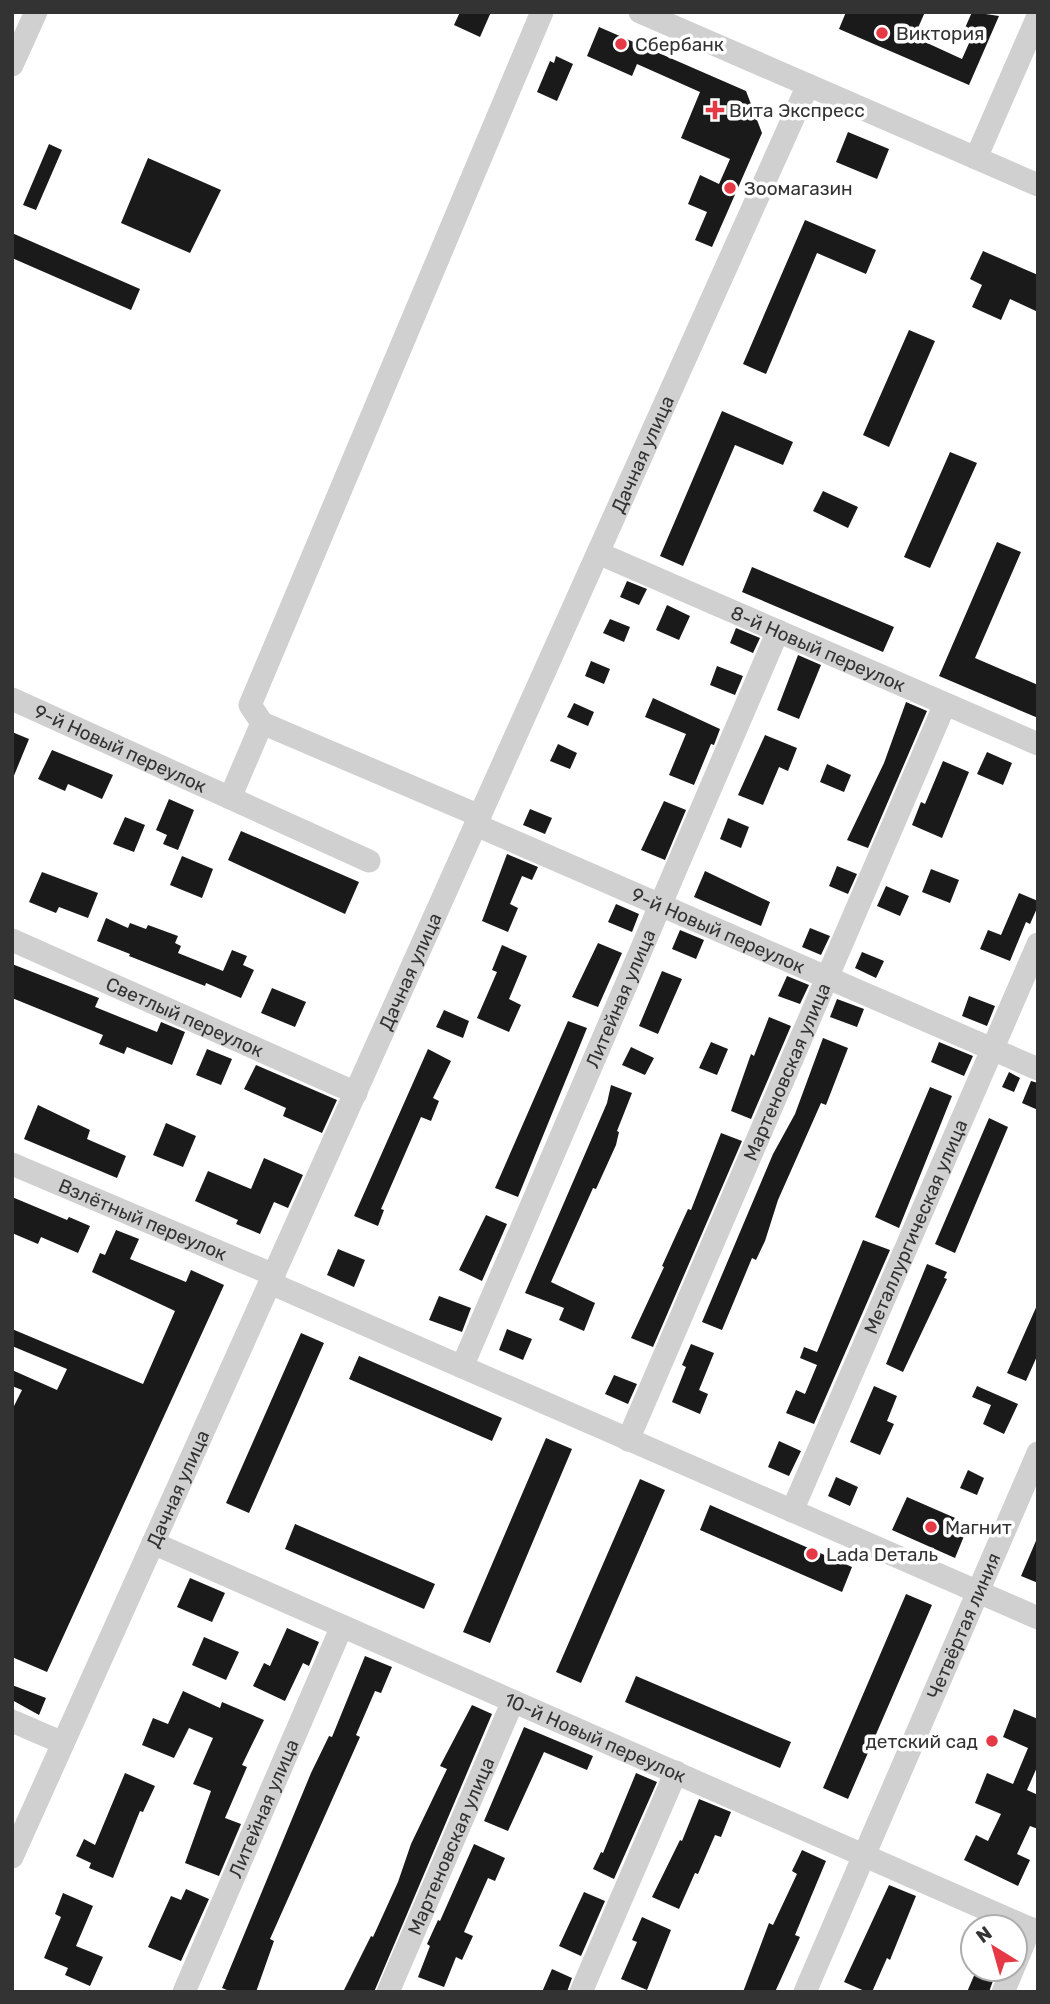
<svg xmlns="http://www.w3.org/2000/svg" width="1050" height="2004" font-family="Rubik,sans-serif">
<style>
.building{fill:#1a1a1a}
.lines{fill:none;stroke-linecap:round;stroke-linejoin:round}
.minor{stroke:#d0d0d0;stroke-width:23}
.poi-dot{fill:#e63946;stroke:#fff;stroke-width:2.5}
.labels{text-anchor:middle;stroke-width:7;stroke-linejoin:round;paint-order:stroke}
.poi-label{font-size:19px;fill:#333;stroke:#fff;text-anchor:start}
.street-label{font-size:19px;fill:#333;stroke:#fff}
</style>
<rect width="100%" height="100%" fill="#fff"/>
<path class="building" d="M460 12H491L480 37 454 25Z
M846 12H925L914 37 962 59 974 32 965 28 972 12 999 16 969 85 839 29Z
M599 27 746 91 762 133 712 247 695 240 707 212 688 204 700 175 719 184 730 159 681 138 700 92 637 64 632 76 587 56Z
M556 56 573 64 557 101 537 92 550 61 554 63Z
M848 132 889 149 877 179 836 162Z
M49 144 62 150 36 210 23 205Z
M148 158 221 190 190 253 121 223Z
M805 220 876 250 866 274 817 253 766 374 743 364Z
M12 233 140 289 131 310 12 258Z
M983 251 1038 275V312L1010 299 1001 320 972 307 982 285 970 279Z
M909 330 935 341 889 447 863 435Z
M722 411 793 442 783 465 735 445 683 566 660 556Z
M950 452 977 463 930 568 904 557Z
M823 491 858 507 848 528 813 511Z
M997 542 1021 552 975 658 1038 685V718L939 676Z
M752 567 894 627 883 652 742 592Z
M627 581 647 589 639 605 620 597Z
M667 605 690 616 679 640 656 630Z
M610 619 630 627 624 642 603 633Z
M736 628 760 638 753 653 730 643Z
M798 655 821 665 799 719 777 710Z
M591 661 610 669 604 684 585 676Z
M717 666 743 676 735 695 710 685Z
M653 698 720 729 714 745 711 744 694 785 669 775 686 734 645 717Z
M906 702 927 711 868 848 847 840 884 763Z
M574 703 594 712 588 726 567 717Z
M12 732 29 739 13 778H12Z
M765 735 797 748 788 771 779 767 763 805 738 795Z
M558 744 577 753 570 769 550 761Z
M52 750 113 775 102 799 68 784 65 791 38 779Z
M987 752 1012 763 1003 785 977 774Z
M943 761 969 772 942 838 912 825 921 802 925 804Z
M827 764 851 775 844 792 820 782Z
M169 799 194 810 178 850 163 844 167 835 156 830Z
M664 801 686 810 665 860 641 850Z
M530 809 552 818 545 834 523 825Z
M125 817 145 825 134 852 113 844Z
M728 818 749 827 741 848 720 839Z
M241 831 359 882 345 914 228 860Z
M507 854 538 867 532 880 522 876 510 904 518 908 508 932 482 921Z
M182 856 213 869 202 898 170 885Z
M837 866 857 874 848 894 829 886Z
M931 869 959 880 950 903 922 892Z
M705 871 770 902 761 926 694 897Z
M42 872 98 893 88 918 59 907 56 913 29 902Z
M886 886 909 896 900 916 877 906Z
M1019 893 1038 901V906L1030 924 1026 922 1010 961 980 949 988 930 1001 935Z
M616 904 639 914 632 932 608 922Z
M106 918 128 928 130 923 146 929 148 925 178 936 175 943 181 946 178 953 223 971 232 950 247 956 243 965 254 970 241 998 206 983 205 986 129 956 130 954 97 941Z
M810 928 830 936 821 955 802 947Z
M680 930 704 940 696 959 672 949Z
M598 943 622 953 598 1007 572 997Z
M502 945 527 956 509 999 521 1005 509 1032 477 1018 497 972 492 970Z
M862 952 884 961 876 978 855 968Z
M12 964 99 998 95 1007 157 1032 161 1022 185 1032 172 1065 127 1047 124 1054 99 1044 103 1035 12 998Z
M662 971 682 979 658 1034 639 1026Z
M787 976 809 985 800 1004 778 996Z
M272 988 306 1002 295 1027 261 1013Z
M969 996 995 1006 987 1026 962 1016Z
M837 999 864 1009 857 1027 830 1017Z
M444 1010 469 1021 463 1038 436 1027Z
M769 1017 791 1026 751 1119 731 1111 751 1054 754 1056Z
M568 1021 587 1028 518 1197 495 1188Z
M823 1038 848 1048 826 1105 821 1103 778 1200 765 1241 756 1260 752 1258 722 1330 702 1322 773 1154 795 1114Z
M711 1042 728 1049 717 1075 699 1068Z
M939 1042 973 1056 964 1076 931 1062Z
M631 1047 654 1058 645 1075 622 1065Z
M207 1049 232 1059 221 1085 196 1075Z
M428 1049 451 1061 433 1098 439 1101 431 1121 421 1117 381 1209 384 1210 378 1226 354 1216Z
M256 1065 337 1100 322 1133 283 1116 286 1108 244 1089Z
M1009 1072 1020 1078 1014 1092 1002 1087Z
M1031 1081 1038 1083V1110L1022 1103Z
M611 1085 632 1093 617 1131 619 1132 616 1145 596 1189 593 1188 551 1282 595 1303 584 1331 559 1320 564 1308 525 1293 607 1103Z
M930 1087 952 1096 899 1228 875 1217Z
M38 1105 90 1130 87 1139 126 1156 117 1178 24 1139Z
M989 1118 1008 1127 955 1253 935 1244Z
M166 1123 196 1136 183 1167 153 1155Z
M721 1133 742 1141 653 1347 631 1338 664 1267 662 1266 672 1244 688 1209 691 1210Z
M264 1158 303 1175 288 1208 274 1202 260 1234 236 1224 238 1220 195 1201 208 1171 251 1189Z
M12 1197 67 1220 69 1217 90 1226 78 1253 41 1237 38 1244 12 1233Z
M486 1215 507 1224 482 1281 459 1270Z
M116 1230 139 1239 130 1259 186 1282 191 1270 224 1285 47 1672 12 1657V1410L22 1390 12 1386V1370L57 1390 67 1369 12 1346V1329L143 1384 175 1311 92 1272 100 1253 105 1255Z
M863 1240 890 1250 814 1424 786 1413 796 1390 805 1394 817 1365 800 1358 804 1347 817 1352Z
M338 1249 365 1260 354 1287 327 1275Z
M927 1264 947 1272 944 1278 947 1279 903 1372 886 1364Z
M439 1296 471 1308 462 1332 429 1320Z
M1038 1303V1354L1026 1381 1007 1373Z
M507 1329 532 1339 523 1360 499 1350Z
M301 1333 324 1343 249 1513 226 1503Z
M691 1344 714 1353 699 1390 708 1394 700 1414 672 1402 686 1367 682 1365Z
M359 1356 502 1418 492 1441 349 1379Z
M614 1375 637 1384 628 1404 605 1394Z
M874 1386 897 1396 887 1421 894 1424 880 1455 850 1442Z
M977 1386 1018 1404 1004 1434 983 1424 991 1405 972 1397Z
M546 1438 572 1449 490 1643 463 1632Z
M779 1441 801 1451 789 1476 768 1467Z
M968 1470 984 1478 977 1495 960 1488Z
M836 1477 858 1487 850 1506 828 1496Z
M640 1479 665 1490 581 1683 556 1672Z
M907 1497 969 1524 955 1558 892 1530Z
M710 1505 852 1567 842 1592 700 1530Z
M295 1524 435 1584 424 1609 285 1549Z
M1038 1536V1583L1021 1576Z
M190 1578 225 1593 212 1622 177 1607Z
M906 1594 932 1605 848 1799 823 1788Z
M287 1628 319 1642 309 1666 303 1663 285 1701 253 1686 264 1663 270 1666Z
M204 1637 239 1652 226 1680 192 1665Z
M365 1656 392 1667 381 1693 375 1691 356 1735 360 1737 270 1939 274 1941 256 1992H232L222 1988 311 1773 329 1736 332 1737Z
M636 1676 791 1742 780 1768 625 1702Z
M12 1685 46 1698 39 1715 12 1700Z
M183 1691 220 1708 222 1702 264 1720 242 1765 247 1767 225 1818 241 1824 219 1876 185 1863 211 1791 193 1784 213 1738 189 1728 174 1758 142 1745 153 1718 168 1724Z
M472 1705 492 1714 374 1992H343L371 1936 373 1937 398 1882 411 1844 447 1769 440 1766Z
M1014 1709 1038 1719V1765L1027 1790 1038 1795V1829L1030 1826 1017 1854 1030 1860 1018 1886 964 1860 976 1835 988 1841 1001 1814 975 1803 987 1773 1013 1784 1028 1748 1003 1737Z
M524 1727 593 1756 587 1770 544 1752 508 1831 484 1821Z
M125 1773 155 1786 143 1812 140 1811 113 1878 89 1868 91 1863 76 1856 84 1839 95 1845Z
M636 1773 657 1782 614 1879 593 1869 601 1852 603 1853Z
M699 1799 731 1812 721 1837 715 1835 698 1874 695 1873 679 1909 652 1897 680 1840 682 1841Z
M474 1844 505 1858 495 1881 488 1878 464 1932 473 1936 462 1960 456 1957 444 1987 418 1977 430 1946 427 1944 438 1920 440 1921Z
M802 1850 826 1861 795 1935 800 1937 775 1992H743L769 1923 773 1925 797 1874 792 1871Z
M889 1885 916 1896 890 1960 887 1958 872 1992H867L844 1982Z
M186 1889 209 1899 181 1961 148 1947 171 1896 181 1900Z
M584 1892 605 1901 581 1956 559 1946Z
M63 1893 93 1906 76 1946 103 1957 90 1986 65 1975 68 1968 44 1958 61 1917 55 1914Z
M642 1917 671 1930 647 1990 621 1979 637 1942 632 1940Z
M552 1969 572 1978 567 1992H542Z
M976 1971 994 1978 989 1992H967Z"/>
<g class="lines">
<g class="minor">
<path d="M640 12 1038 185"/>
<path d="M12 65 36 12"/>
<path d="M976 158 1038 16"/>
<path id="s1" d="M598 553 1038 744"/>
<path id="s2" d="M12 699 369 861"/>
<path d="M262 723 250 705 542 12"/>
<path d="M230 798 262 723 480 816"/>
<path id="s3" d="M476 825 1038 1069"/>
<path id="s4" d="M12 940 356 1093"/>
<path id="s5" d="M12 1164 274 1275"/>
<path d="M270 1283 1038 1618"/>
<path id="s6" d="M462 1367 778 631"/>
<path id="s7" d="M628 1440 945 704"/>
<path id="s8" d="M792 1511 1038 944"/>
<path id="s9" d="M153 1543 1038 1932"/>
<path d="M12 1721 63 1743"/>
<path id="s10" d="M12 1857 808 85"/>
<path d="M1015 1964 1030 1928"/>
<path id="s11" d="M184 1992 342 1626"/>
<path id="s12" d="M388 1992 513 1701"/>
<path d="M581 1992 676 1772"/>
<path id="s13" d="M805 1992 1038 1453"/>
<path d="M1003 1992 1013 1969"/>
</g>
</g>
<g class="poi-dot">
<circle cx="882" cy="33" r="7"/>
<circle cx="621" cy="44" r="7"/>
<path d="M711.5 99.5h7v7h7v7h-7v7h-7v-7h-7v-7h7z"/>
<circle cx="730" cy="188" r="7"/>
<circle cx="931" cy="1527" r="7"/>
<circle cx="812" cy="1554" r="7"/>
<circle cx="992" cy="1741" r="7"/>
</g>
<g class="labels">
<g class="poi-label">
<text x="896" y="40">Виктория</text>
<text x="635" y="51">Сбербанк</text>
<text x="729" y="117">Вита Экспресс</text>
<text x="744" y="195">Зоомагазин</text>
<text x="945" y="1534">Магнит</text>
<text x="826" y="1561">Lada Dеталь</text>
<text x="978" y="1748" text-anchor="end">детский сад</text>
</g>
<g class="street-label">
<text dy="7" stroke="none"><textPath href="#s10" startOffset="1538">Дачная улица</textPath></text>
<text dy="7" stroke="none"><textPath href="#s1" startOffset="240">8-й Новый переулок</textPath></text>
<text dy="7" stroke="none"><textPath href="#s2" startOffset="119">9-й Новый переулок</textPath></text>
<text dy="7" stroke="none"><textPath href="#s3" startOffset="264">9-й Новый переулок</textPath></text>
<text dy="7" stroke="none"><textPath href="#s10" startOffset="971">Дачная улица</textPath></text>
<text dy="7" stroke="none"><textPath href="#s6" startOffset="401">Литейная улица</textPath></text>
<text dy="7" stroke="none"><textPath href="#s4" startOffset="189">Светлый переулок</textPath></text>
<text dy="7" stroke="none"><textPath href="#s7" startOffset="401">Мартеновская улица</textPath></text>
<text dy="7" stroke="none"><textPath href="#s5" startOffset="142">Взлётный переулок</textPath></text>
<text dy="7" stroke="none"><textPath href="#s8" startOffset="310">Металлургическая улица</textPath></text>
<text dy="7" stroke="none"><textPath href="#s10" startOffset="404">Дачная улица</textPath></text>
<text dy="7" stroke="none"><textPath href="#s13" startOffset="399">Четвёртая линия</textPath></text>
<text dy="7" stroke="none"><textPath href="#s9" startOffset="483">10-й Новый переулок</textPath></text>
<text dy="7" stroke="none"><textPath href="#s11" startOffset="200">Литейная улица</textPath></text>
<text dy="7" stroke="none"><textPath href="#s12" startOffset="159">Мартеновская улица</textPath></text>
</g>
</g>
<rect width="1050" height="2004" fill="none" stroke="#333333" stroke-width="28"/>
<g transform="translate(994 1948) rotate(323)"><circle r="33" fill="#ffffff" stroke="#adadad" stroke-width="2"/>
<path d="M0-5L12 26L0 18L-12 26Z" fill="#e63946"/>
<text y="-10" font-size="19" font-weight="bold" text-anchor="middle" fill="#333333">N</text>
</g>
</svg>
